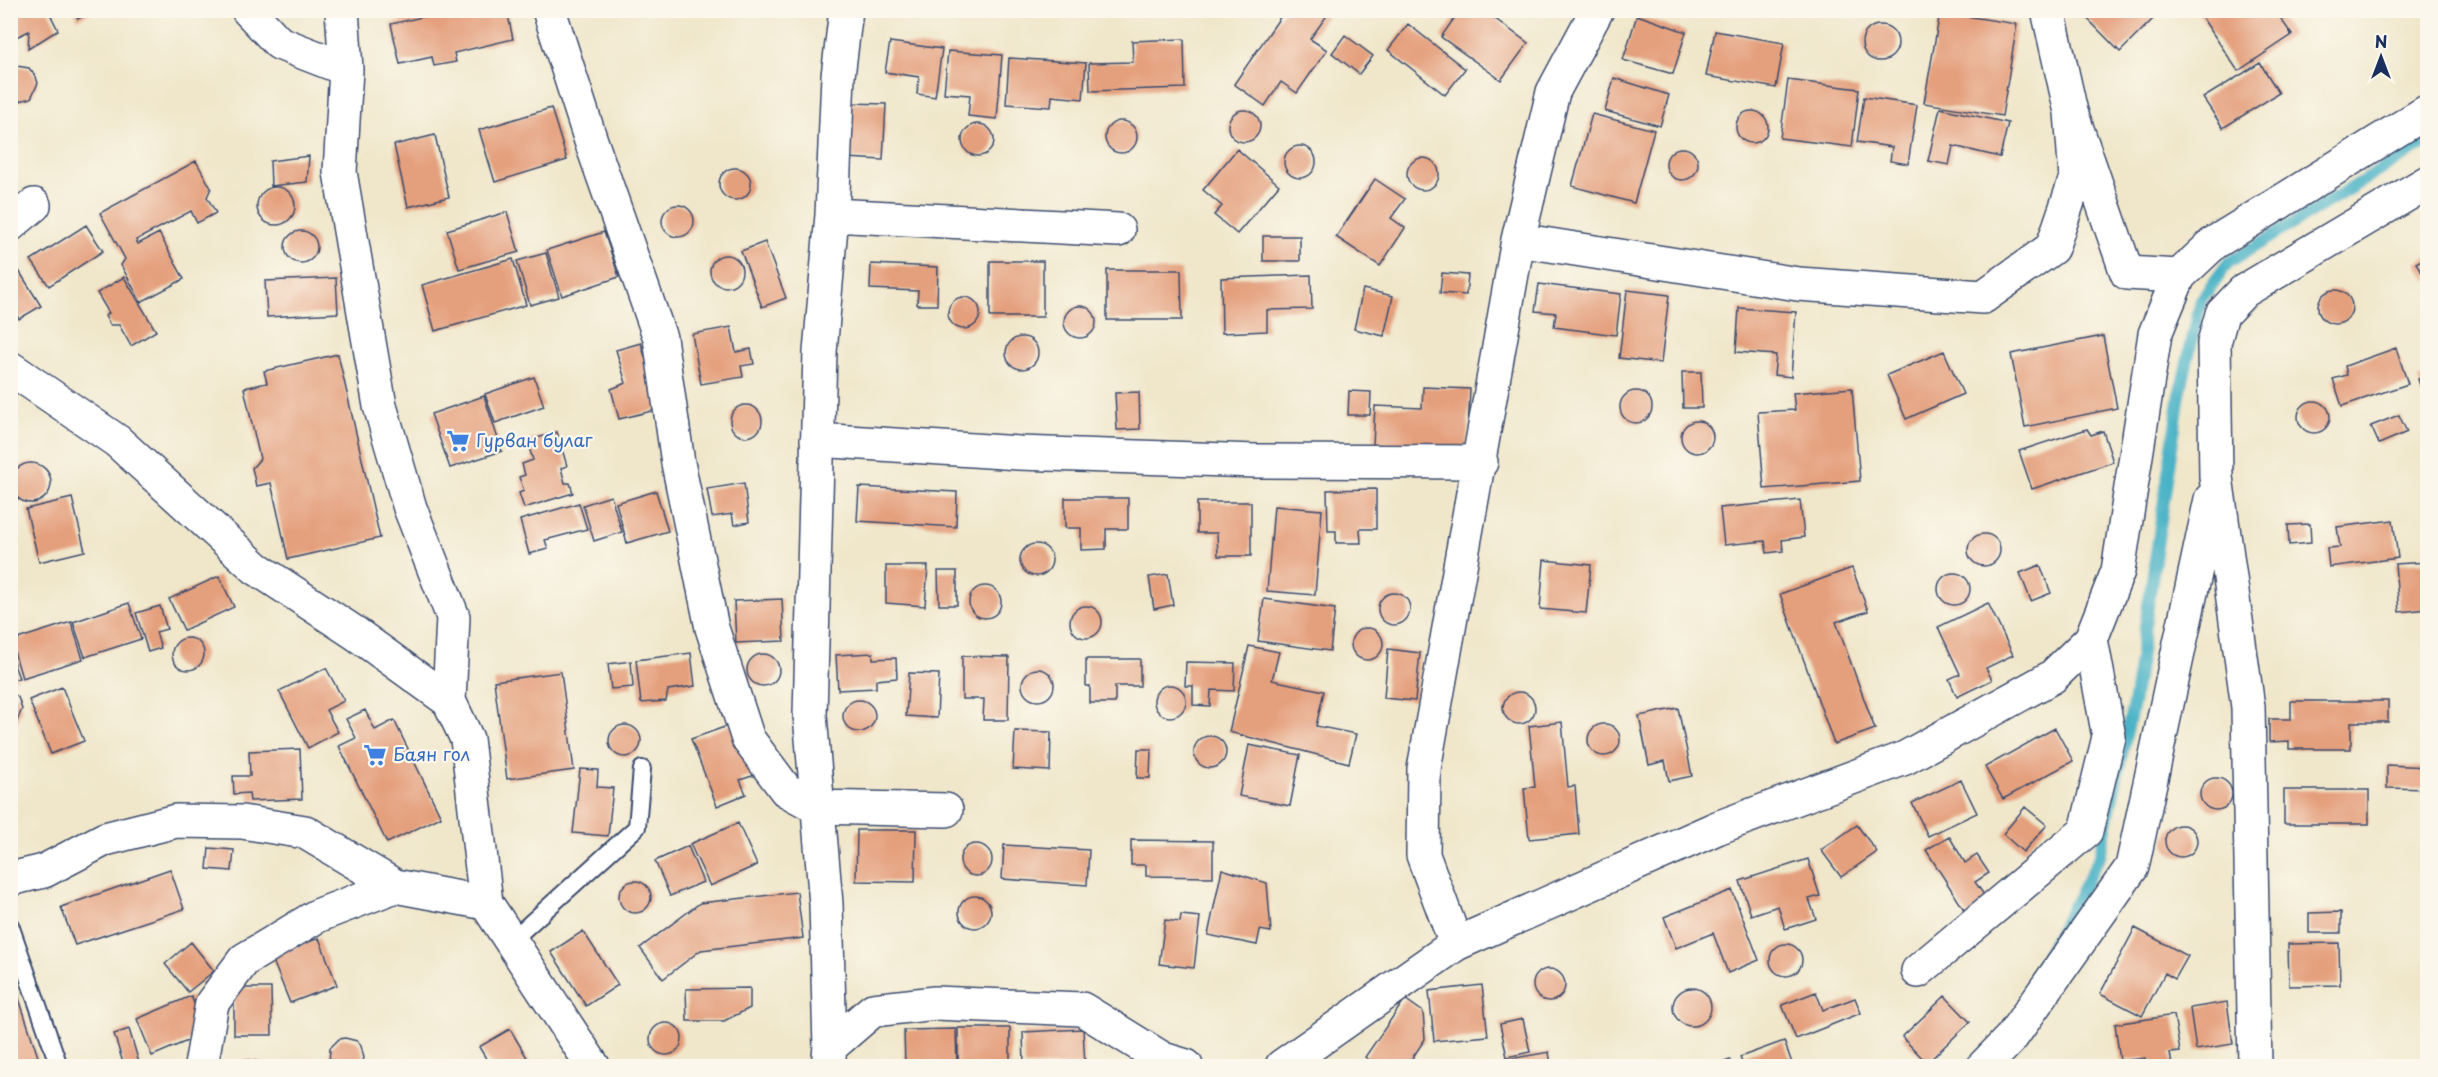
<svg xmlns="http://www.w3.org/2000/svg" width="2438" height="1077" font-family="'Playpen Sans',sans-serif">
<style>
.lines{fill:none;stroke-linecap:round;stroke-linejoin:round}
.stream{stroke:#48b2c6;stroke-width:12}
.building{fill:#e49f7c}
.service-casing{stroke:#3b4b6e;stroke-width:20}
.minor-casing{stroke:#3b4b6e;stroke-width:36}
.tertiary-casing{stroke:#3b4b6e;stroke-width:36}
.service{stroke:#fff;stroke-width:16}
.minor{stroke:#fff;stroke-width:33}
.tertiary{stroke:#fff;stroke-width:33}
.labels{text-anchor:middle;stroke-width:4.5;stroke-linejoin:round;paint-order:stroke}
.shop-label{font-size:18px;fill:#366cbe;stroke:#fbf7ec;text-anchor:start}
</style>
<rect width="100%" height="100%" fill="#fbf7ec"/>
<filter id="ink" filterUnits="userSpaceOnUse"><feTurbulence type="fractalNoise" baseFrequency=".0167" numOctaves="2"/><feDisplacementMap in="SourceGraphic" scale="12" xChannelSelector="R" yChannelSelector="G"/><feConvolveMatrix kernelMatrix="1 2 1 2 8 2 1 2 1" color-interpolation-filters="sRGB"/></filter>
<filter id="wash" filterUnits="userSpaceOnUse"><feTurbulence type="fractalNoise" baseFrequency=".008" numOctaves="4" result="noise"/><feDisplacementMap in="SourceGraphic" scale="24" xChannelSelector="R" yChannelSelector="G"/><feGaussianBlur stdDeviation="1.35" result="paint"/><feColorMatrix in="noise" values="0 0 0 0 0 0 0 0 0 0 0 0 0 0 0 0 0 1.4 0 .05"/><feComposite in="paint" operator="in"/></filter>
<g filter="url(#wash)">
<rect width="100%" height="100%" fill="#f0e7cb"/>
<g class="lines">
<path class="stream" d="M2029 988 2100 856 2134 699 2180 394 2201 300 2228 263 2428 141"/>
</g>
<g id="blocks">
<path class="building" d="M10 10H48L58 30 28 49 29 31 12 39Z
M74 10H96L78 19Z
M453 10H507L513 39 454 53 456 62 434 66 432 57 400 64 391 24Z
M1285 10H1331L1310 39 1327 50 1297 93 1281 82 1265 106 1234 84Z
M1460 10H1483L1528 43 1501 80 1441 37Z
M2079 10H2162L2120 52Z
M2197 10H2275L2292 35 2238 71Z
M1940 12 2017 24 2002 116 1924 103Z
M1637 15 1686 32 1673 74 1623 60Z
M1408 24 1465 69 1445 95 1388 50Z
M1862 43a18 18 0 1 1 36 0a18 18 0 1 1-36 0Z
M1715 31 1784 43 1776 88 1706 76Z
M1345 35 1373 56 1359 74 1332 53Z
M1184 39 1185 88 1090 91 1089 63 1133 62 1132 41Z
M890 42 942 49 935 97 917 94 919 77 885 72Z
M948 51 1002 55 997 119 968 116 970 95 944 93Z
M1009 58 1086 63 1083 99 1052 96 1051 107 1006 104Z
M2260 63 2279 93 2223 128 2203 98Z
M17 66 29 68 36 77 38 83 31 98 20 101 10 98V68Z
M1614 78 1669 95 1660 126 1605 111Z
M1788 80 1859 89 1852 147 1780 138Z
M1864 97 1917 105 1908 164 1890 161 1892 147 1857 142Z
M849 103 886 104 883 160 847 158Z
M551 108 567 160 495 182 479 130Z
M1940 108 2008 123 2000 157 1953 146 1949 165 1928 161Z
M1228 126a16 16 0 1 1 32 0a16 16 0 1 1-32 0Z
M1736 127a16 16 0 1 1 32 0a16 16 0 1 1-32 0Z
M1592 114 1654 130 1634 203 1572 186Z
M1105 137a16 16 0 1 1 32 0a16 16 0 1 1-32 0Z
M962 140a16 16 0 1 1 32 0a16 16 0 1 1-32 0Z
M435 135 449 197 408 207 394 145Z
M1284 162a16 16 0 1 1 32 0a16 16 0 1 1-32 0Z
M1666 164a16 16 0 1 1 32 0a16 16 0 1 1-32 0Z
M1237 149 1279 185 1237 234 1214 215 1222 206 1203 190Z
M309 156 307 182 271 186 270 161Z
M1407 174a16 16 0 1 1 32 0a16 16 0 1 1-32 0Z
M196 161 211 188 207 197 216 213 197 223 191 211 136 240 138 244 159 233 184 279 141 302 121 265 125 259 100 213Z
M719 184a16 16 0 1 1 32 0a16 16 0 1 1-32 0Z
M1375 179 1405 199 1391 218 1405 228 1380 266 1336 237Z
M257 206a19 19 0 1 1 38 0a19 19 0 1 1-38 0Z
M662 221a16 16 0 1 1 32 0a16 16 0 1 1-32 0Z
M507 212 519 252 459 269 447 230Z
M86 225 103 251 49 286 31 260Z
M285 247a16 16 0 1 1 32 0a16 16 0 1 1-32 0Z
M604 232 619 277 562 296 547 250Z
M1263 236H1300V261H1263Z
M765 242 786 298 762 307 741 251Z
M546 253 559 297 530 305 517 261Z
M710 271a16 16 0 1 1 32 0a16 16 0 1 1-32 0Z
M2428 256V282L2416 263Z
M513 259 526 305 435 331 422 285Z
M990 261H1043V317H990Z
M871 264 938 267 937 305H917L918 291 870 289Z
M16 266 41 306 19 319 10 306V269Z
M1107 270H1181L1182 320H1107Z
M1442 273 1468 275 1466 295 1440 293Z
M1311 275 1312 309 1267 310V331L1222 333 1221 278Z
M124 277 156 331 131 346 119 325H110L105 316 109 313 97 293Z
M336 278 338 313 267 317 265 281Z
M1539 284 1621 294 1616 335 1554 327 1556 313 1535 311Z
M1363 289 1393 296 1384 336 1354 329Z
M1627 290 1669 295 1661 363 1619 358Z
M2318 307a17 17 0 1 1 34 0a17 17 0 1 1-34 0Z
M948 313a16 16 0 1 1 32 0a16 16 0 1 1-32 0Z
M1064 322a16 16 0 1 1 32 0a16 16 0 1 1-32 0Z
M1739 308 1796 312 1791 377 1774 375 1776 355 1736 352Z
M731 327 736 352 751 349 754 364 741 366 743 377 701 384 692 334Z
M2103 336 2117 408 2025 427 2011 354Z
M1006 353a16 16 0 1 1 32 0a16 16 0 1 1-32 0Z
M641 343 660 409 619 419 611 389 626 383 616 350Z
M2396 348 2408 384 2342 406 2333 379 2347 375 2345 366Z
M1944 351 1963 394 1906 419 1887 375Z
M338 354 380 538 288 559 271 483 256 486 252 468 260 459 244 388 267 383 264 371Z
M1682 372H1701L1702 408H1683Z
M2428 376V406H2427L2418 379Z
M534 377 544 406 495 423 485 394Z
M1423 387 1470 389 1467 450 1373 445 1375 406 1422 408Z
M1852 388 1860 481 1764 489 1758 412 1795 410 1793 393Z
M1620 407a16 16 0 1 1 32 0a16 16 0 1 1-32 0Z
M1349 391 1371 392 1370 415H1348Z
M1139 392 1140 429 1117 430 1115 393Z
M484 396 502 451 450 468 431 414Z
M2298 417a16 16 0 1 1 32 0a16 16 0 1 1-32 0Z
M730 421a16 16 0 1 1 32 0a16 16 0 1 1-32 0Z
M2399 415 2407 432 2379 444 2371 426Z
M1681 437a16 16 0 1 1 32 0a16 16 0 1 1-32 0Z
M2087 429 2091 435 2103 431 2113 462 2032 489 2019 451Z
M557 432 567 466 561 468 565 483H570L573 493 524 508 519 493 524 491 519 477 525 475 522 464 533 460 527 441Z
M11 483a20 20 0 1 1 40 0a20 20 0 1 1-40 0Z
M744 483 749 522 734 525 732 514 712 517 707 489Z
M859 487 957 492 956 527 857 521Z
M1376 489V529H1360L1361 543H1336V531H1328L1327 490Z
M656 491 668 531 627 543 616 503Z
M611 496 622 532 594 541 583 505Z
M72 498 85 551 39 562 26 509Z
M1065 498H1128V529H1106V549L1081 550V528H1065Z
M1800 500 1804 537 1782 540 1783 551 1767 553 1765 541 1724 545 1720 508Z
M1197 502H1251V556H1218L1217 533H1197Z
M579 503 587 529 545 540 548 549 529 554 520 520Z
M1274 506 1322 510 1315 595 1267 591Z
M2393 520 2398 558 2329 567 2327 548 2340 547 2337 527Z
M2310 524 2311 543 2289 545 2288 525Z
M1968 550a16 16 0 1 1 32 0a16 16 0 1 1-32 0Z
M1020 560a16 16 0 1 1 32 0a16 16 0 1 1-32 0Z
M1544 560 1591 565 1586 613 1540 609Z
M2428 562V609L2399 612 2395 564Z
M2040 565 2051 593 2031 601 2020 573Z
M886 566H928L925 606 886 603Z
M1852 568 1868 611 1836 622 1875 729 1834 744 1780 594Z
M938 571H957V605H939Z
M1938 589a16 16 0 1 1 32 0a16 16 0 1 1-32 0Z
M1168 574 1173 605 1154 609 1149 577Z
M219 576 234 607 184 630 169 599Z
M969 602a16 16 0 1 1 32 0a16 16 0 1 1-32 0Z
M1378 609a16 16 0 1 1 32 0a16 16 0 1 1-32 0Z
M782 599 784 641 736 643 734 601Z
M1264 599 1335 609 1330 651 1258 641Z
M129 603 141 639 85 657 73 622Z
M1988 603 2013 655 1986 668 1992 680 1957 697 1949 679 1960 674 1938 627Z
M1070 622a16 16 0 1 1 32 0a16 16 0 1 1-32 0Z
M160 606 167 629 156 632 161 648 148 652 136 613Z
M71 622 83 659 22 678 11 641Z
M1351 644a16 16 0 1 1 32 0a16 16 0 1 1-32 0Z
M172 654a16 16 0 1 1 32 0a16 16 0 1 1-32 0Z
M1249 646 1279 652 1272 680 1324 691 1316 726 1356 734 1349 763 1229 732Z
M1388 649 1420 653 1415 701 1384 698Z
M691 653 695 686 668 690 666 701 641 703 636 660Z
M873 653V659L896 658 897 678 876 680V688L838 690 836 655Z
M747 670a16 16 0 1 1 32 0a16 16 0 1 1-32 0Z
M10 654 19 678 10 681Z
M962 656 1009 657 1008 720H983L984 699H962Z
M1086 659H1140V686H1115V703H1090V686H1086Z
M631 661 633 687 611 689 608 664Z
M1186 662 1235 663 1234 691 1211 690 1210 706 1193 705V686H1185Z
M326 668 344 701 326 710 338 732 308 748 279 691Z
M1022 685a16 16 0 1 1 32 0a16 16 0 1 1-32 0Z
M561 672 574 770 507 779 494 681Z
M909 673 939 674 937 718 906 716Z
M1154 701a16 16 0 1 1 32 0a16 16 0 1 1-32 0Z
M62 687 84 741 51 754 29 700Z
M1503 708a16 16 0 1 1 32 0a16 16 0 1 1-32 0Z
M10 692 18 697 22 709 17 721 10 725Z
M843 716a16 16 0 1 1 32 0a16 16 0 1 1-32 0Z
M2291 701H2388V722H2351V749H2289V741L2269 742V719H2291Z
M1678 708 1692 776 1669 781 1665 761 1649 765 1639 716Z
M365 710 375 730 394 720 441 817 387 843 339 746 356 738 346 719Z
M1562 722 1568 787 1575 786 1579 834 1529 839 1524 788 1535 787 1529 726Z
M1588 740a16 16 0 1 1 32 0a16 16 0 1 1-32 0Z
M733 724 755 775 740 780 746 794 717 806 691 739Z
M609 741a16 16 0 1 1 32 0a16 16 0 1 1-32 0Z
M2055 728 2073 761 2003 799 1985 767Z
M1015 731 1051 732 1050 771 1013 769Z
M1194 752a16 16 0 1 1 32 0a16 16 0 1 1-32 0Z
M1249 745 1300 755 1290 806 1239 796Z
M300 749 302 799 250 801 249 793 234 794 233 776H250L249 751Z
M1138 749H1151L1150 778H1137Z
M2387 765 2428 767V789L2387 788Z
M580 769 598 770 597 787 613 788 608 836 573 833Z
M2200 794a16 16 0 1 1 32 0a16 16 0 1 1-32 0Z
M1961 780 1977 813 1928 836 1912 803Z
M2284 790H2369V824H2284Z
M2025 807 2047 825 2023 852 2003 834Z
M738 823 757 865 710 886 690 844Z
M2165 841a16 16 0 1 1 32 0a16 16 0 1 1-32 0Z
M1857 825 1877 852 1841 877 1821 850Z
M857 830H916L915 882 856 881Z
M1949 836 1965 863 1977 855 1989 873 1975 882 1989 902 1968 916 1926 850Z
M1131 840 1213 841V877L1146 876V865H1131Z
M960 860a16 16 0 1 1 32 0a16 16 0 1 1-32 0Z
M1004 845 1089 850 1087 885 1002 879Z
M688 846 703 882 670 896 655 861Z
M209 848 234 850 232 871 207 869Z
M1808 859 1820 896 1809 899 1816 919 1785 929 1778 906 1751 915 1740 881Z
M170 869 184 909 75 945 61 907Z
M1222 869 1267 883 1271 932 1260 930 1257 945 1208 935Z
M619 897a16 16 0 1 1 32 0a16 16 0 1 1-32 0Z
M1732 890 1759 960 1728 973 1713 933 1676 948 1664 917Z
M797 892 803 938 701 950 663 979 640 948 700 903Z
M959 912a16 16 0 1 1 32 0a16 16 0 1 1-32 0Z
M2341 912V933H2309V913Z
M1181 915 1200 917 1194 968 1159 964 1165 920 1180 922Z
M2135 928 2188 956 2175 979 2165 973 2142 1016 2100 994Z
M583 931 618 985 586 1006 551 952Z
M319 938 337 985 290 1003 271 956Z
M191 942 214 971 188 992 165 964Z
M2339 943 2340 985 2289 986 2288 944Z
M1770 960a16 16 0 1 1 32 0a16 16 0 1 1-32 0Z
M1533 985a16 16 0 1 1 32 0a16 16 0 1 1-32 0Z
M10 974H11L41 1066H10Z
M1482 985 1488 1036 1434 1041 1429 991Z
M234 988H271L272 1035H234Z
M750 988V1008L724 1021H687L686 989Z
M1673 1007a19 19 0 1 1 38 0a19 19 0 1 1-38 0Z
M1816 992 1823 1010 1855 998 1861 1013 1796 1039 1782 1005Z
M191 996 206 1033 152 1056 137 1019Z
M1945 996 1970 1022 1927 1063 1902 1037Z
M1405 999 1423 1012 1425 1039 1407 1066H1378L1365 1057Z
M2227 1002 2233 1044 2196 1050 2190 1008Z
M2174 1015 2180 1052 2170 1053 2172 1065 2146 1066 2145 1058 2120 1061 2115 1024Z
M1523 1019 1530 1052 1507 1057 1500 1024Z
M650 1039a16 16 0 1 1 32 0a16 16 0 1 1-32 0Z
M958 1028H1010V1066H958Z
M129 1029 140 1066H124L114 1034Z
M510 1029 532 1066H491L487 1060 479 1047Z
M956 1029 957 1066H905L904 1030Z
M1083 1029 1085 1066H1024L1023 1032Z
M345 1038 357 1041 361 1046 364 1058 361 1066H331L329 1064 330 1048 339 1039Z
M1784 1041 1793 1066H1743L1740 1057Z
M1549 1052 1551 1066H1505L1504 1060Z
M247 1060 260 1062 265 1066H235Z
M1730 1060 1733 1066H1714Z"/>
</g>
</g>
<g filter="url(#ink)">
<use href="#blocks" fill-opacity="0" stroke="#3b4b6e" stroke-width="1.5"/>
<g class="lines">
<g class="service-casing">
<path id="service" d="M10 925 59 1066
M511 941 637 827 642 769"/>
</g>
<g class="minor-casing">
<path id="minor" d="M248 10 279 43 346 69
M342 10 346 69 340 172 380 406 410 508 453 617 449 701 467 739 486 903 593 1066
M549 10 591 141 660 338 678 463 712 628 748 739 786 790 817 807 946 810
M2048 10 2071 112 2127 273 2179 276
M832 215 1118 230
M10 225 34 205
M1518 240 1798 284 1983 297 2052 248 2076 178 2071 112
M10 368 117 441 256 568 355 633 449 701
M817 440 1019 453 1256 461 1481 462
M10 879 44 871 105 839 176 821 242 822 305 832 395 886 486 903
M1456 944 1423 855 1424 769 1518 240 1553 92 1597 10
M1918 971 2086 831 2109 737 2091 639
M830 1047 826 904 810 715 820 352 832 215 838 76 846 10
M201 1066 212 1003 244 960 317 916 395 886
M1984 1066 2011 1038 2132 867 2211 499
M2255 1066 2248 707 2216 477 2214 343 2222 314 2244 291 2428 182"/>
</g>
<g class="tertiary-casing">
<path id="tertiary" d="M828 1066 830 1047 873 1010 935 1003 1082 1009 1163 1059 1186 1066
M1282 1066 1456 944 1717 828 1905 758 2052 677 2091 639 2118 571 2155 334 2179 276 2214 243 2428 111"/>
</g>
<use href="#service" class="service"/>
<use href="#minor" class="minor"/>
<use href="#tertiary" class="tertiary"/>
</g>
</g>
<defs>
<g id="supermarket-bare" transform="scale(1.8)"><path d="M-6-5.5h2.5l.6 2H6L4.5 2H-2.5L-4.4-4H-6ZM-1.5 3.2a1.3 1.3 0 1 0 .1 0ZM3 3.2a1.3 1.3 0 1 0 .1 0Z" fill="#3f7fe0" stroke="#fbf7ec" stroke-width="2.5" paint-order="stroke"/></g>
</defs>
<g fill-rule="evenodd">
<use href="#supermarket-bare" x="458" y="441"/>
<use href="#supermarket-bare" x="375" y="755"/>
</g>
<g class="labels">
<g class="shop-label">
<text x="476" y="447">Гурван булаг</text>
<text x="393" y="761">Баян гол</text>
</g>
</g>
<rect width="2438" height="1077" fill="none" stroke="#fbf7ec" stroke-width="36"/>
<g transform="translate(2381 57)" stroke="#fbf7ec" stroke-width="4.5" paint-order="stroke">
<path d="M0-4.5L10 22L0 15L-10 22Z" fill="#1b2f5e"/>
<text y="-9" font-size="16" font-weight="bold" text-anchor="middle" fill="#1b2f5e">N</text>
</g>
</svg>
